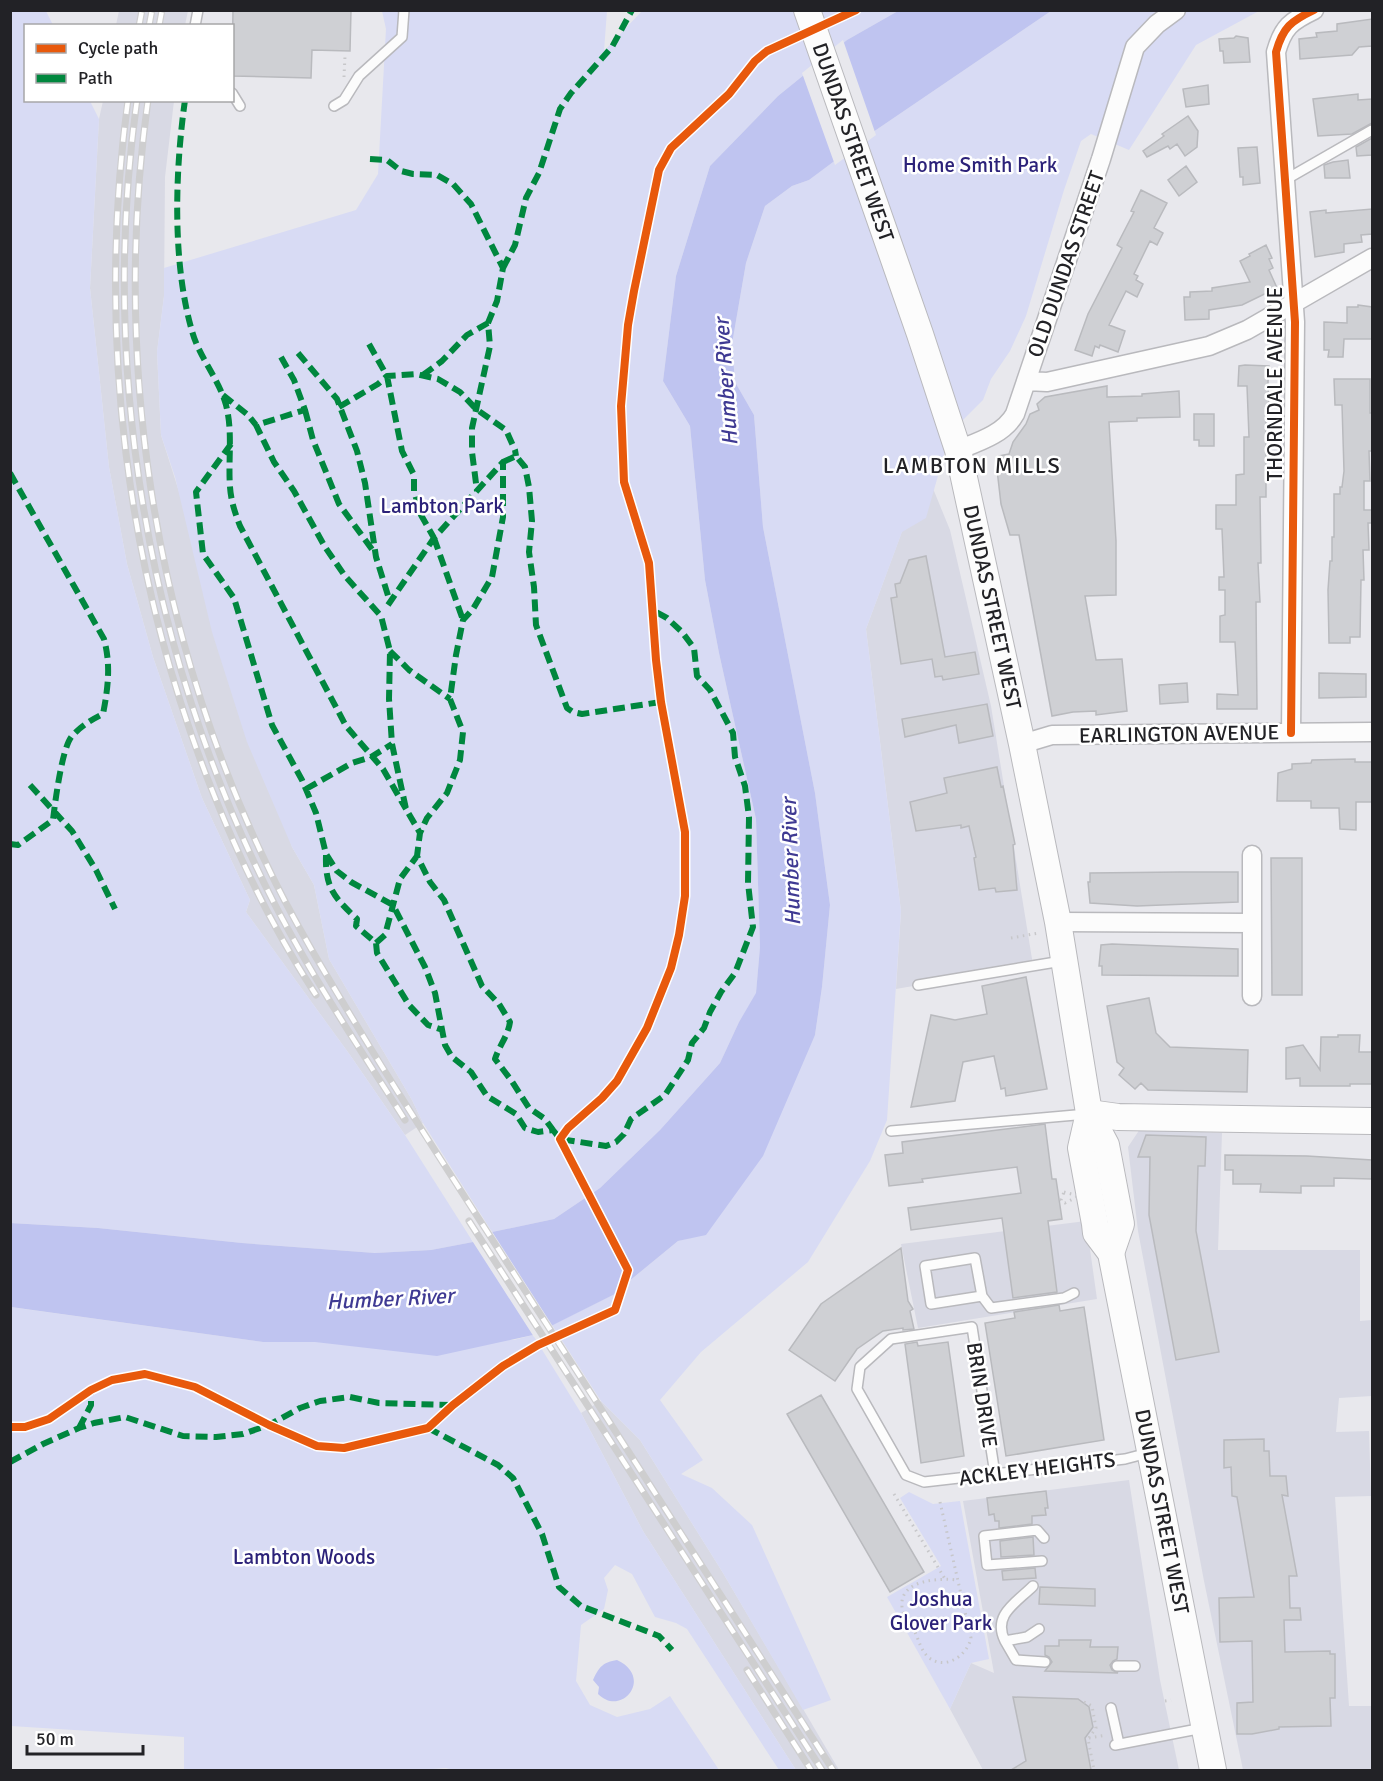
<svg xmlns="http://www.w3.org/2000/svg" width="1383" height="1781" font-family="Signika,sans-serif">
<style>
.built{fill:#d8d9e4}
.green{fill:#d8dbf4}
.water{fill:#bfc4f0}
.pier{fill:#e8e8ed}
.building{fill:#cfd0d4;stroke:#b9babe;stroke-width:1.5}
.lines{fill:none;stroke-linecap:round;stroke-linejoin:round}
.lane-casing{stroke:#b9b9bd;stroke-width:12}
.street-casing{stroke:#b9b9bd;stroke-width:21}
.secondary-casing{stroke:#b9b9bd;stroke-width:28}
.path{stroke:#c7c7ca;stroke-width:3;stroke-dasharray:1.5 4.5;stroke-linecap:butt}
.lane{stroke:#fcfcfc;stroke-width:9}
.street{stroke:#fcfcfc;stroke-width:18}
.secondary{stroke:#fcfcfc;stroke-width:26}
.rail-casing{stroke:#cececf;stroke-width:7}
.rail{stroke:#fff;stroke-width:4.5;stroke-dasharray:14;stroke-linecap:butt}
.quiet{stroke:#00873e;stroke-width:6;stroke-dasharray:12 6;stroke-linecap:butt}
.cycleway-casing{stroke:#fff;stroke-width:11}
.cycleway{stroke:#e8590c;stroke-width:8}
.labels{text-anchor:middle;stroke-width:5;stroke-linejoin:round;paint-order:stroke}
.street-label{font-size:21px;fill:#222226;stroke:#fff}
.park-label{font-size:21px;fill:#2c2279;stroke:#fff}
.water-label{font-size:22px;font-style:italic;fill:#3f3a93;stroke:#fff}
.neighbourhood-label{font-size:22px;letter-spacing:1.5px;fill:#222226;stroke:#fff}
</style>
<rect width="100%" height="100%" fill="#e8e8ed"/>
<path class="built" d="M119 11V10L188 11 185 25H116Z
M103 101H174L165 177 164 296 157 352 161 435 292 847 314 885 329 959 412 1100 423 1123 405 1135 350 1055 246 912 250 900 202 798 153 657 127 564 109 467 90 288 99 119Z
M925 469 950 530 991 706 1033 965 896 989 901 911 866 629Z
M1140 1129 1222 1133 1218 1250H1360V1321L1372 1320V1396L1339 1398 1336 1432 1369 1431 1371 1496 1335 1497 1349 1706H1372V1770H1243L1204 1581 1138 1231 1128 1147Z
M1086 1221 1097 1299 918 1328 901 1244Z
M601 1401 640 1440 723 1573 839 1770H796L643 1531 581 1413Z
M1129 1480 1160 1680 1179 1770H983L950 1709 971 1663 994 1673 963 1501Z"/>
<path class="green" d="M10 11H46L53 25 26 26V100L90 101 99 119 90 288 109 467 127 564 153 657 202 798 250 900 246 912 350 1055 405 1135 473 1242 431 1250 375 1253 242 1243 98 1228 11 1223Z
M382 11H607L604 51 642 11H898L847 40 778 96 710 166 676 276 663 381 690 426 705 580 719 653 756 819 760 947 756 994 739 1022 720 1063 660 1130 600 1188 554 1219 492 1232 423 1123 412 1100 329 959 314 885 292 847 247 742 212 632 175 477 161 435 157 352 164 296V268L356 210 378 174 386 29Z
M1051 11H1259L1196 45 1129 150 1091 134 1081 141 1064 190 1026 316 1010 351 991 379 983 400 958 425 945 451 926 518 902 532 866 629 901 911 887 1120 870 1161 808 1262 701 1352 660 1400 703 1460 681 1474 712 1488 752 1525 831 1700 803 1710 723 1573 640 1440 601 1401 552 1325 619 1292 628 1282 678 1241 706 1234 815 1035 822 987 830 905 815 793 763 527 754 415 735 382 732 344 746 263 765 206 792 186 809 180 876 130Z
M10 1307 263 1342 514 1340 533 1335 581 1413 643 1531 796 1770H779L687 1629 676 1623 655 1617 632 1574 615 1565 604 1578 608 1590 604 1609 581 1625 576 1681 590 1705 617 1717 650 1709 670 1696 719 1770H453L446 1768 419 1770H184V1737L11 1726Z
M909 1492 933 1504 960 1501 989 1659 971 1663 950 1709 887 1597 941 1566 900 1498Z"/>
<path class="water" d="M898 11H1051L876 130 809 180 792 186 765 206 746 263 732 344 735 382 754 415 763 527 815 793 830 905 822 987 815 1035 763 1156 706 1235 678 1241 628 1282 619 1292 533 1335 437 1356 315 1342H263L11 1307 10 1223 98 1228 242 1243 375 1253 431 1250 473 1242 492 1232 554 1219 600 1188 660 1130 720 1063 739 1022 756 993 760 947 756 819 719 653 705 580 690 426 663 381 676 276 710 166 778 96 847 40Z
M617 1660C654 1677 622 1718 598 1694L599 1687 593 1680C599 1667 603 1662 617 1660Z"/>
<path class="pier" d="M843 40 876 135 835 165 802 73Z
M491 1230 552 1325 553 1328 534 1337 471 1239Z"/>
<path class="building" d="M233 10H351L350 51 312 50 311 78 232 76Z
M1372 19V46L1359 47 1352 55 1300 59 1299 39 1317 37 1316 33 1337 31V24Z
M1236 36 1248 38 1250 62 1224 63 1223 51H1220L1219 39 1234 38Z
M1208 85 1209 104 1186 107 1183 89Z
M1358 94V100L1372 99V123L1352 134 1318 136 1313 99Z
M1188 116 1198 131 1197 147 1185 156 1177 144 1170 149 1168 146 1147 157 1143 151 1164 136 1162 134Z
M1372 138V155L1357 156 1356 147Z
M1257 147 1260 183 1243 185V177H1240L1238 148Z
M1348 160 1350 178H1325L1324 165 1333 162Z
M1186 166 1197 182 1179 196 1168 180Z
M1141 190 1167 203 1154 228 1163 233 1157 245 1150 241 1134 274 1138 276 1136 280 1143 284 1137 297 1126 291 1109 325 1125 331 1118 352 1100 345 1099 348 1095 346 1092 356 1075 350 1088 314 1122 248 1117 245 1134 212 1131 211Z
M1372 209V234L1361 235 1362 242 1344 244V252L1315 257 1310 212 1326 210V213Z
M1266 245 1272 258 1269 259 1273 268 1269 270 1277 288 1242 305 1209 310V319L1185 320 1184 297H1190V292L1212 291V288L1250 282 1240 261 1250 256 1249 254Z
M1358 305 1372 307V339H1344L1343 357H1328L1329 350H1324V322L1347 323V307H1358Z
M1245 365 1269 366 1268 382 1269 409H1266V497H1260L1261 563H1258L1260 602H1256L1257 709H1217V694L1238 695 1235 642H1220V616L1225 615V590H1219V577H1224L1222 529H1216V505H1236V475L1244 474V437H1249L1247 386H1238L1239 366Z
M1334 379H1370V413H1372V451H1369L1370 481H1364V510H1372V523H1368L1369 550H1363L1364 580H1361L1360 637H1350V643H1329L1328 590 1330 561H1332V537H1334V494H1340V487H1342L1344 471 1342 405H1335Z
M1107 386V397L1142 396V394L1179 391 1180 417 1137 418V421L1109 422 1116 541V595L1085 596 1096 660 1122 659 1127 711 1096 715V711L1073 712 1052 716 1019 535H1010L1001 504 996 461 999 456 1009 454 1013 442 1026 424 1030 414 1039 410 1037 404 1045 397Z
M1194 414H1214V446H1199V440H1194Z
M926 556 945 657 975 652 979 674 943 680 942 676 935 677 932 659 901 664 891 598 897 597 895 584 900 583 909 560Z
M1319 673 1366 674V697L1319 698Z
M1187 683 1188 702 1160 704 1159 685Z
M987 704 993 736 959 743 956 725 905 737 902 719Z
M1355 759V762H1372V802H1356V830L1340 829 1339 808H1311V801H1277L1278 773 1292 769V764L1311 763 1312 760Z
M997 767 1001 787 1003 786 1015 844 1013 845 1017 890 996 892 995 888 979 890 974 858 976 857 969 826 961 828V825L916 831 910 802 947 793 944 778Z
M1271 858H1302V995H1272Z
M1180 872H1238V902L1137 906 1090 903 1088 882H1090V873Z
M1112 944 1238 949V976L1102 975V966H1099L1101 945Z
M1026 977 1047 1089 1006 1096 1005 1088 1001 1089 994 1056 963 1062 955 1101 911 1107 931 1015 955 1020 987 1014 982 986Z
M1149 998 1156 1033 1170 1047 1248 1050 1247 1092 1148 1090 1141 1083 1135 1089 1119 1075 1124 1068 1117 1062 1107 1006Z
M1338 1035H1360L1359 1052H1372V1084H1350V1086H1300V1078L1286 1079V1048L1303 1045 1320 1070 1321 1037H1338Z
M1045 1124 1052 1179H1056L1062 1219 1048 1221 1057 1292 1013 1298 1002 1218 911 1230 908 1208 1021 1193 1017 1167 922 1179 923 1182 889 1186 885 1155 903 1153 902 1142Z
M1146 1135 1206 1137 1205 1166H1198L1196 1231 1219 1352 1176 1360 1149 1215 1150 1157H1138Z
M1225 1155 1307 1156 1372 1160V1179L1334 1178V1186H1301V1193L1260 1192 1261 1184H1233V1170H1225Z
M901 1248 908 1301 913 1309 910 1311 914 1329 903 1330V1328L883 1331 857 1349 835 1381 789 1350 821 1304Z
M1059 1305 1060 1311 1084 1307 1104 1440 1006 1456 985 1323 1015 1318 1014 1312Z
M917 1342 918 1346 948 1342 964 1456 921 1463 905 1344Z
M821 1395 924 1572 890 1592 787 1414Z
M1264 1439V1451H1269L1270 1476H1286L1288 1496 1282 1495 1297 1576H1289L1290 1608H1300L1301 1620H1284L1285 1652 1330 1651V1654H1335V1698H1330L1331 1726 1279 1727V1729L1252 1734H1237V1703L1253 1702 1252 1641 1220 1642 1219 1598 1254 1597 1237 1497 1232 1496 1231 1467 1224 1468V1440Z
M1046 1491 1048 1508H1045L1046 1515 1032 1516V1524L999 1528V1521H995L994 1514 989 1515 987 1498Z
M1033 1537 1034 1555 1001 1557 1000 1541Z
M1035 1568 1036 1578 1003 1580 1002 1571Z
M1040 1587 1095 1589V1606L1039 1604Z
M1059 1640H1091L1090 1647H1118L1117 1659 1113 1661 1110 1665 1112 1670 1118 1673 1045 1671 1052 1662 1049 1657 1045 1655V1646H1059Z
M1013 1697 1078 1699 1089 1707 1093 1727 1085 1738 1091 1770H1011L1026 1761Z"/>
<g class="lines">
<g class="lane-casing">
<path id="lane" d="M195 26 198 10
M232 93 240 106
M334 106 344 100 359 76 402 37 404 10
M1285 180 1372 130
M918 985 1062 961
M891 1131 1087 1114
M982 1296 931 1304 925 1266 975 1258 982 1296 991 1308 1064 1298 1074 1293
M995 1474 972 1327 891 1339 860 1367 857 1389 906 1475 924 1482 1125 1459 1148 1453
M1042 1561 987 1565 984 1536 1037 1530 1044 1538
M1033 1586C1016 1603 992 1615 1005 1641L1027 1637 1039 1629
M1005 1641 1016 1660 1045 1662
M1117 1666H1135
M1111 1708 1119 1744
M1115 1745 1203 1728"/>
</g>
<g class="street-casing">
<path id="street" d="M1026 381 1047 382 1209 346 1247 330 1372 258
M958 450C978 442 1004 434 1015 414L1101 159 1135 47 1157 24 1176 10
M1291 733 1295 322 1276 52C1283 27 1291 21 1314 10
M1022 744 1052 735 1372 732
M1252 855V996
M1058 922 1252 923"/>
</g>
<g class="secondary-casing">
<g id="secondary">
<path id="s1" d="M807 10 920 334 958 450 1022 744 1058 922 1089 1113 1081 1148 1095 1224 1096 1233 1111 1253 1213 1770"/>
<path d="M1089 1113 1118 1117 1372 1121"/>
<path d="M1089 1113 1106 1145 1121 1224 1111 1253"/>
</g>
</g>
<path class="path" d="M344 77 345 56
M1011 938 1039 933
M1064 1192 1079 1196 1065 1203 1061 1200Z
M894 1494 945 1579
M940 1502 971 1638C967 1656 945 1671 928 1657 921 1650 919 1641 915 1632 911 1624 903 1617 902 1607 899 1579 940 1578 958 1580
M1165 1701 1171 1700
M1084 1702 1092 1706 1096 1728 1088 1739 1094 1770
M1089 1738 1106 1735"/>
<use href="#lane" class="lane"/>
<use href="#street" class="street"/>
<use href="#secondary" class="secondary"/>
<g class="rail-casing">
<path id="rail" d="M139 26 142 10
M149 26 152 10
M159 26 162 10
M128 100C96 335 126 576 214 795 242 865 275 932 316 995
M137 100C99 371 148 653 271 897 310 974 358 1046 405 1120
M148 100C112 359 153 627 266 863 296 927 334 988 371 1049 415 1120 461 1191 506 1261 615 1431 724 1600 833 1770
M469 1221 822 1770
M747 1670 811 1770"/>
</g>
<use href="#rail" class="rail"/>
<path class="quiet" d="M185 100C175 171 172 262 192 331 199 357 219 379 226 405 233 432 228 460 230 487 231 501 235 513 240 526L346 726 383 769 406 809
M370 159 387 160 401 171 413 174 437 175 453 184 471 204 503 268 497 301 488 323 490 346 472 428V452L477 491
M503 268 515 245 526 198 539 173 560 109 571 93 612 47 632 10
M369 344 387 376 402 451 414 475V491L421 515 434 538 503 462V517L492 577 473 609 463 620 456 655 450 699 463 732 460 760 447 793 427 818 420 833 417 856 430 882 444 900 482 986 499 1004 510 1022C508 1036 499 1046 495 1059L511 1080 529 1108 545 1119 553 1130
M298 353 337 399 357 451 365 483 376 557 390 602
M281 357 294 380 305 410 256 425 274 462 294 491 325 547 345 576 381 616 390 651 389 699 392 744 406 809 420 833
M423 375 442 361 467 335 488 323
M223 395 248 415 256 425
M339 407 378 384 387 376 416 374 438 379 460 392 476 409 506 430 515 450 516 456
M305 410 313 440 339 504 374 552
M231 444 196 492 203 554 234 598 272 725 302 780 316 813 326 854 337 871 351 882 393 905 425 967 435 993 445 1045 452 1057 471 1072 487 1096 516 1114 525 1128 538 1132 553 1130 560 1139 606 1146 616 1142 624 1134 631 1119 665 1095 688 1060 692 1043 704 1028 710 1012 721 992 735 973 753 927 748 883 749 817 745 786 735 757 733 733 710 690 697 676 694 648 682 632 667 618 654 611
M503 462 516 456 525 467 529 487 532 521 529 552 534 587 536 625 567 708 573 712 582 714 661 702
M10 473 104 639C111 665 108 688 103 714 91 720 81 726 72 736 62 747 55 803 53 820L18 845 10 844
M434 538 463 620
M388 605 434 538
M390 651 409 670 450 699
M30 785 72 831 96 870 115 909
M306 789 352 763 371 757 392 744
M326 855C325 888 334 897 357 919L356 926 376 943 377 953 409 1005 428 1025 443 1030
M376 943 385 935 400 879 417 856
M79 1428 91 1405V1390
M428 1428 498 1465 513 1478 542 1534 559 1587 581 1606 659 1636 672 1650
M10 1462 43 1444 79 1428 94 1423 125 1417 183 1436 216 1437 243 1434 269 1425 300 1408 320 1401 350 1397 379 1403 453 1405"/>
<g class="cycleway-casing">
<path id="cycleway" d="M1291 733 1295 322 1276 52C1283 27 1291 21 1314 10
M10 1427H25L49 1419 91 1390 112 1380 145 1374 195 1387 269 1425 317 1446 344 1448 428 1428 453 1405 503 1366 538 1345 615 1310 628 1270 560 1139 568 1128 602 1098 617 1081 647 1028 671 968 679 935 685 896V832L661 702 656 660 649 563 624 482 621 406 628 325 634 291 659 170 671 148 729 94 755 61 767 51 856 10"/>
</g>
<use href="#cycleway" class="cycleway"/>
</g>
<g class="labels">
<g class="street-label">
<text dy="7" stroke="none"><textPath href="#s1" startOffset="140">DUNDAS STREET WEST</textPath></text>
<text transform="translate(1066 264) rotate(-71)" y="7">OLD DUNDAS STREET</text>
<text transform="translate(1275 384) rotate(-90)" y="7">THORNDALE AVENUE</text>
<text dy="7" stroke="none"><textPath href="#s1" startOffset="626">DUNDAS STREET WEST</textPath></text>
<text transform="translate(1179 734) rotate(-1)" y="7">EARLINGTON AVENUE</text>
<text transform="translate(982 1395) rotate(81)" y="7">BRIN DRIVE</text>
<text transform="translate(1037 1469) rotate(-7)" y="7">ACKLEY HEIGHTS</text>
<text dy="7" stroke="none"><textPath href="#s1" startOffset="1552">DUNDAS STREET WEST</textPath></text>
</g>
<g class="park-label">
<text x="980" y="172">Home Smith Park</text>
<text x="442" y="513">Lambton Park</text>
<text x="304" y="1564">Lambton Woods</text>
<text x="941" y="1606">Joshua<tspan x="941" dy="24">Glover Park</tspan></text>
</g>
<g class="water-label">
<text transform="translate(725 382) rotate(-94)" y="8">Humber River</text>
<text transform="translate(790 862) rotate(-92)" y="8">Humber River</text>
<text transform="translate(390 1298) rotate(-3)" y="8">Humber River</text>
</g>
<g class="neighbourhood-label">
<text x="972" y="473">LAMBTON MILLS</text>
</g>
</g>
<rect width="1383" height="1781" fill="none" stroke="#222226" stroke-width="24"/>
<rect x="24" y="24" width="210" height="78" fill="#ffffff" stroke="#a7a7a8" stroke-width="1.5"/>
<rect x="36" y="44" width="30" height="9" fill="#e8590c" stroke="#a7a7a8" stroke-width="1.5"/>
<text x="78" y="54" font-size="18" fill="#222226">Cycle path</text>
<rect x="36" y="74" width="30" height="9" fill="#00873e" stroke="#a7a7a8" stroke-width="1.5"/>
<text x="78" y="84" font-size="18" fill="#222226">Path</text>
<path d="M27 1745v9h116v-9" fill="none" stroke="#222226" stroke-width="3"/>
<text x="36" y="1745" font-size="18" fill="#222226" stroke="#ffffff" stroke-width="4.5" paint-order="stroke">50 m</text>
</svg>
